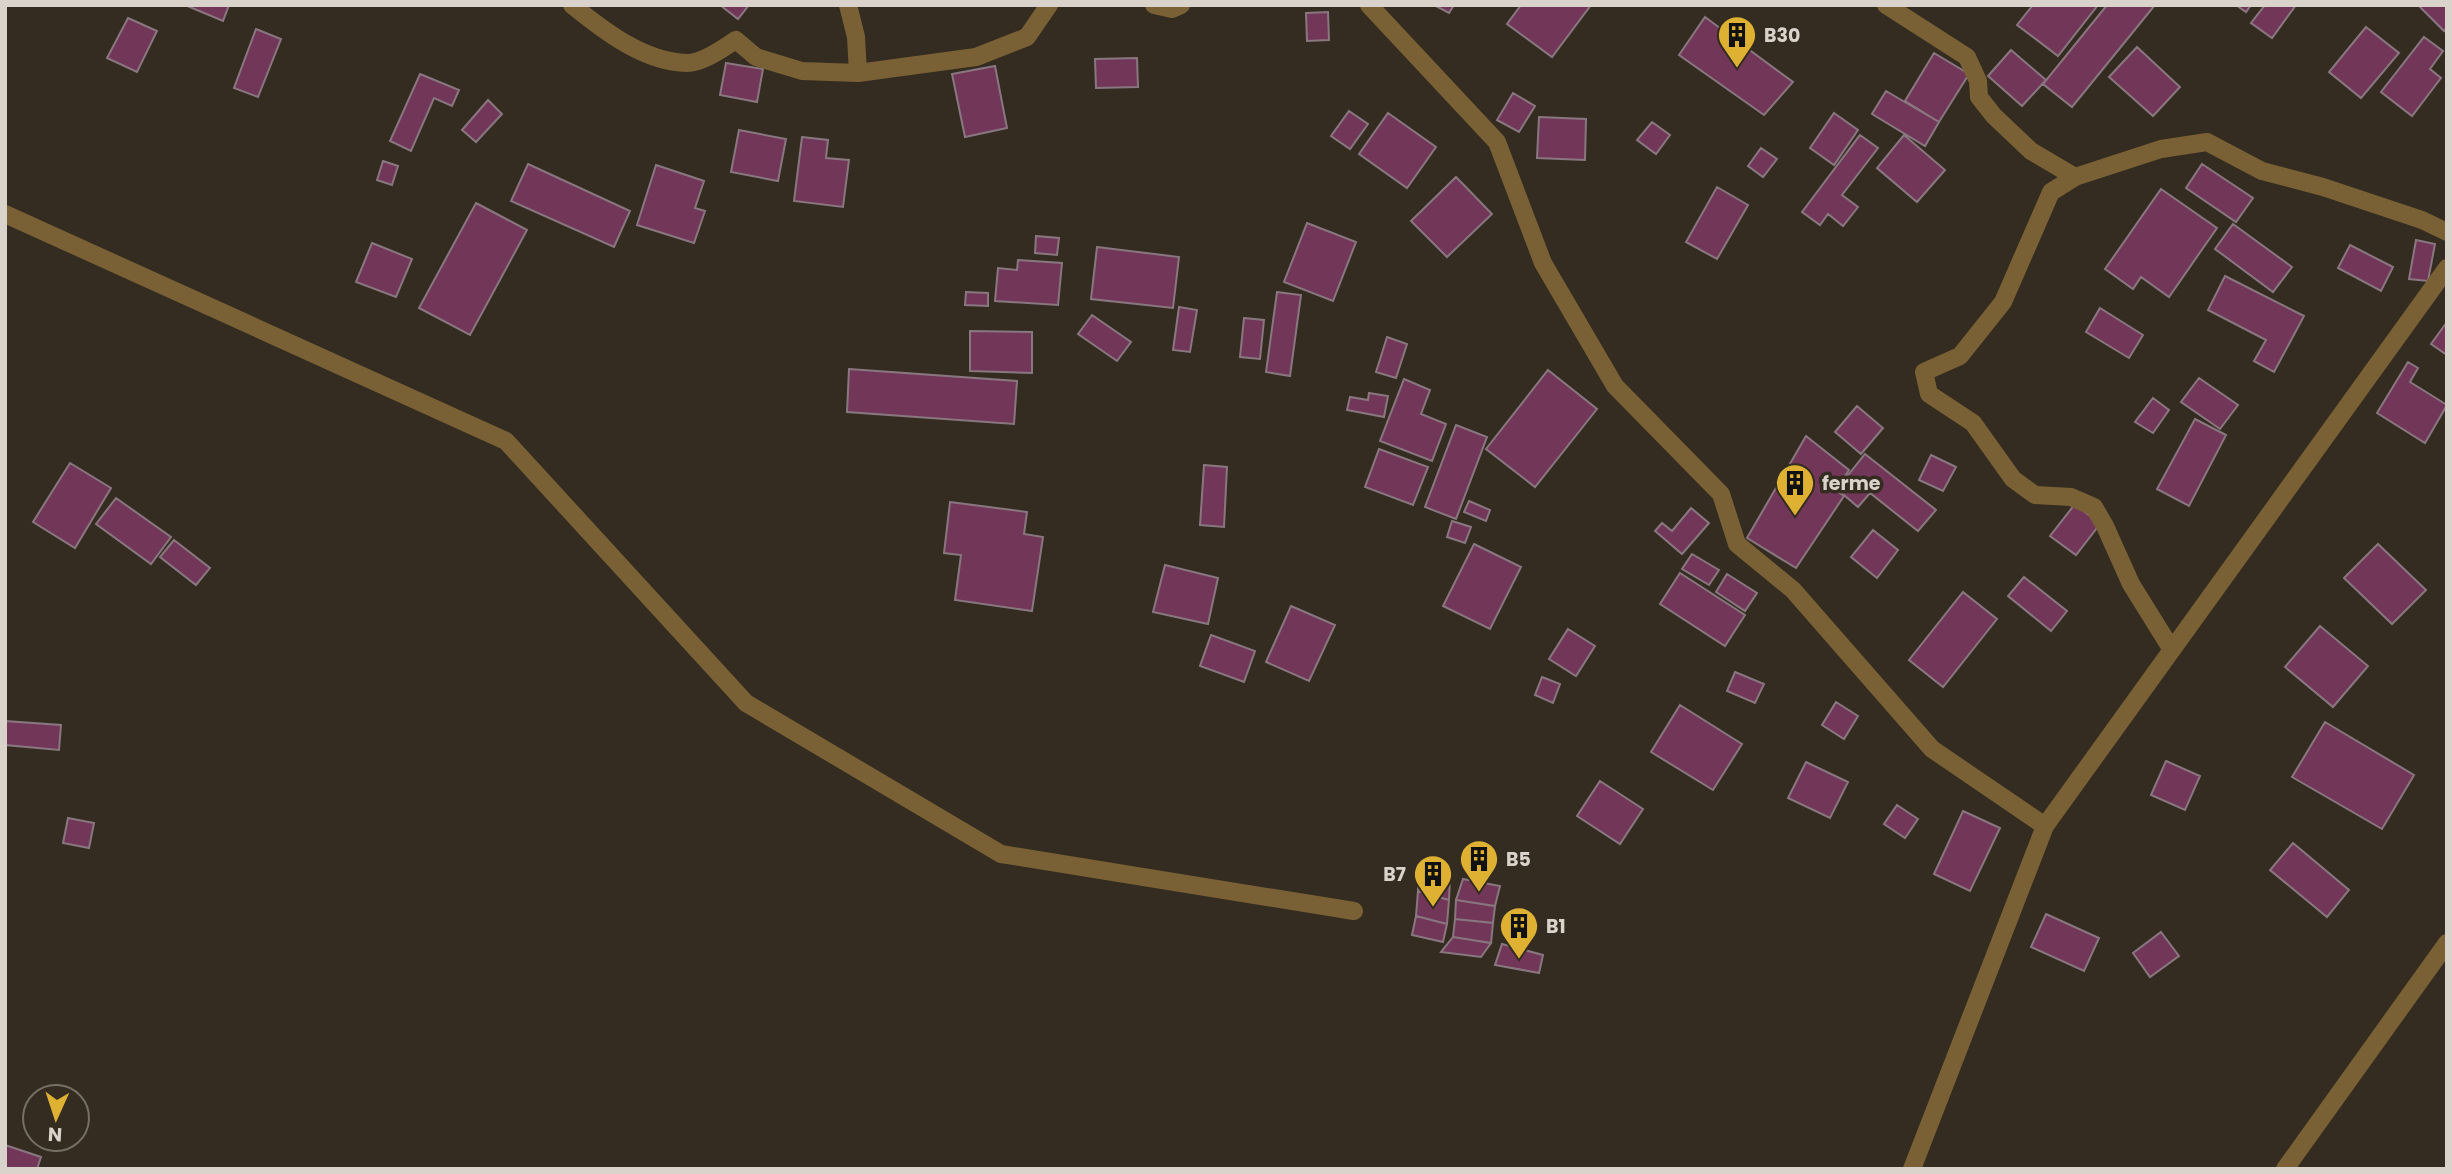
<svg xmlns="http://www.w3.org/2000/svg" width="2452" height="1174" font-family="Poppins,sans-serif">
<style>
.building{fill:#723758;stroke:#897780;stroke-width:2}
.lines{fill:none;stroke-linecap:round;stroke-linejoin:round}
.street{stroke:#796135;stroke-width:18}
.labels{text-anchor:middle;stroke-width:7;stroke-linejoin:round;paint-order:stroke}
.poi-label{font-size:19px;font-weight:bold;fill:#d9d3cb;stroke:#342c20;text-anchor:start}
</style>
<rect width="100%" height="100%" fill="#342c20"/>
<path class="building" d="M185 5H229L223 21Z
M720 5H749L738 19Z
M1434 5H1454L1449 13Z
M1521 5H1591L1552 57 1507 24Z
M2033 5H2098L2058 56 2017 25Z
M2107 5H2155L2072 107 2043 84Z
M2236 5H2251L2246 12Z
M2265 5H2296L2272 38 2251 23Z
M2418 5H2446L2447 28 2444 31Z
M1328 12 1329 40 1307 41 1306 13Z
M1705 17 1793 82 1764 115 1679 55Z
M128 18 157 31 137 72 107 58Z
M2366 27 2399 53 2361 98 2329 72Z
M256 29 281 39 258 97 234 88Z
M2424 37 2443 51 2430 69 2441 78 2412 116 2381 92Z
M2137 47 2180 87 2153 116 2109 77Z
M2011 50 2046 80 2022 106 1988 76Z
M1934 53 1969 74 1939 122 1905 101Z
M1137 58 1138 87 1096 88 1095 59Z
M726 63 763 69 757 102 720 95Z
M995 66 1007 128 965 137 952 74Z
M420 74 459 90 452 106 434 98 411 151 390 141Z
M1886 91 1939 122 1925 146 1872 114Z
M1513 93 1535 106 1519 132 1497 120Z
M488 100 502 114 476 142 462 130Z
M1349 111 1368 124 1350 149 1331 136Z
M1388 113 1436 147 1407 188 1359 154Z
M1834 113 1858 130 1834 165 1810 148Z
M1539 117 1586 119 1585 160 1537 158Z
M1652 122 1670 135 1656 154 1637 140Z
M739 130 786 139 778 181 731 172Z
M1860 135 1878 148 1842 195 1858 207 1843 226 1828 214 1820 225 1802 212Z
M1904 135 1945 170 1917 202 1877 168Z
M802 137 828 140 826 158 849 160 843 207 794 201Z
M1761 148 1777 159 1763 177 1748 166Z
M383 161 398 166 392 185 377 180Z
M528 164 630 211 614 247 511 201Z
M2202 164 2253 198 2236 222 2186 188Z
M656 165 704 181 695 208 705 211 694 243 637 225Z
M1456 177 1492 214 1447 257 1411 221Z
M1717 187 1748 205 1717 259 1686 242Z
M2161 189 2217 228 2169 297 2141 277 2133 289 2105 269Z
M476 203 527 230 470 335 419 308Z
M1307 223 1356 242 1333 301 1284 282Z
M2233 224 2292 267 2273 292 2215 249Z
M1036 236 1059 238 1057 255 1035 253Z
M2416 240 2435 244 2428 281 2409 279Z
M372 243 412 259 396 297 356 282Z
M2350 245 2393 267 2381 291 2338 268Z
M1097 247 1179 257 1173 308 1091 299Z
M1018 260 1062 263 1058 305 995 301 998 268 1017 270Z
M2225 276 2304 316 2274 372 2254 361 2266 340 2208 310Z
M966 292 988 293V306L965 305Z
M1277 292 1301 295 1290 376 1266 372Z
M1179 307 1197 310 1190 352 1173 350Z
M2100 308 2143 335 2129 358 2086 332Z
M1092 315 1131 342 1117 361 1078 334Z
M1244 318 1264 320 1260 359 1240 357Z
M2447 322V355L2431 344Z
M970 331 1032 332V373L970 371Z
M1387 337 1407 344 1396 378 1376 372Z
M2408 362 2418 368 2410 382 2447 405 2425 443 2377 413Z
M849 369 1017 381 1014 424 847 412Z
M1548 370 1597 409 1535 487 1486 449Z
M2199 378 2238 405 2220 429 2181 402Z
M1404 379 1430 390 1421 414 1446 424 1432 461 1380 441Z
M1369 393 1388 396 1384 417 1347 410 1350 397 1368 400Z
M2153 398 2169 410 2153 433 2135 422Z
M1857 406 1883 428 1861 454 1835 432Z
M2195 419 2226 435 2189 506 2157 489Z
M1456 425 1487 437 1456 519 1425 507Z
M1806 436 1849 470 1836 490 1844 496 1796 568 1747 538Z
M1379 449 1428 467 1413 505 1365 487Z
M1865 454 1936 510 1918 531 1870 493 1858 507 1837 489Z
M1931 455 1956 467 1943 491 1919 480Z
M70 463 111 488 75 548 33 522Z
M1204 465 1227 467 1224 527 1200 525Z
M116 498 171 537 151 564 96 524Z
M1469 501 1490 510 1486 521 1464 512Z
M950 502 1027 512 1024 534 1043 537 1032 611 955 600 961 555 944 553Z
M2075 504 2100 524 2076 555 2050 536Z
M1691 508 1709 523 1682 554 1655 531 1662 523 1672 531Z
M1452 521 1471 527 1465 543 1447 537Z
M1873 530 1898 550 1877 578 1851 557Z
M174 540 210 568 196 585 160 557Z
M1474 544 1521 567 1490 629 1443 606Z
M2378 544 2426 590 2392 624 2344 578Z
M1692 554 1719 570 1709 585 1682 569Z
M1165 565 1218 578 1208 624 1153 612Z
M1680 573 1745 615 1725 646 1660 604Z
M1727 574 1757 593 1745 611 1716 592Z
M2024 577 2067 611 2051 631 2008 596Z
M1963 592 1997 619 1943 687 1909 660Z
M1291 606 1335 625 1309 681 1266 662Z
M2320 626 2368 666 2333 707 2285 667Z
M1568 629 1595 646 1576 676 1549 659Z
M1211 635 1255 651 1244 682 1200 666Z
M1735 672 1764 684 1755 703 1727 691Z
M1542 677 1560 684 1553 703 1535 695Z
M1836 702 1858 716 1844 739 1822 725Z
M1680 705 1742 744 1713 790 1651 752Z
M5 721 61 725 59 750 5 745Z
M2325 722 2414 775 2382 829 2292 777Z
M2166 761 2200 776 2185 810 2151 795Z
M1806 762 1848 782 1830 818 1788 798Z
M1600 781 1643 809 1620 844 1577 816Z
M1897 805 1918 819 1905 838 1884 824Z
M1963 811 2000 828 1970 891 1934 874Z
M68 818 94 823 89 848 63 843Z
M2293 843 2349 890 2327 917 2270 870Z
M1418 870 1450 878 1449 900 1418 891Z
M1463 879 1500 886 1495 906 1456 900Z
M1418 891 1449 900 1447 924 1416 916Z
M1456 900 1495 906 1493 923 1455 919Z
M2046 914 2099 938 2084 971 2031 947Z
M1416 916 1447 924 1443 942 1412 935Z
M1455 919 1493 923 1491 943 1453 937Z
M2161 932 2179 956 2150 977 2133 953Z
M1453 937 1491 943 1481 957 1441 952Z
M1502 944 1543 955 1539 973 1495 965Z
M5 1145 41 1157 37 1169H5Z"/>
<g class="lines">
<path class="street" d="M572 5C604 31 644 62 687 63 703 63 723 48 736 40L756 57 802 71 858 73 976 57 1027 37 1049 5
M848 5 856 37 858 73
M1154 5 1172 9 1181 5
M1369 5 1497 142 1543 263 1615 386 1721 494 1737 544 1793 590 1932 749 2045 826
M1886 5 1967 57 1978 81 1979 97 1994 116 2031 151 2075 177 2161 149 2207 142 2262 171 2323 187 2422 220 2447 232
M2075 177 2051 192 2003 302 1960 356 1924 372 1929 394 1973 423 2013 479 2035 495 2071 497 2094 507 2105 526 2131 584 2172 650
M5 214 506 441 746 703 1001 854 1354 911
M1912 1169 2045 826 2447 268
M2285 1169 2447 943"/>
</g>
<defs>
<g id="building-pin" transform="scale(2.0125)"><path d="M0 17L-7.5 6A9.5 9.5 0 1 1 7.5 6Z" fill="#deb133" stroke="#342c20"/><path d="M-4-6H4V6H1V3H-1V6H-4ZM-2.5-4.3h1.7v1.8h-1.7ZM.8-4.3h1.7v1.8H.8ZM-2.5-1h1.7V.8h-1.7ZM.8-1h1.7V.8H.8Z" fill="#111"/></g>
</defs>
<g fill-rule="evenodd">
<use href="#building-pin" x="1737" y="35"/>
<use href="#building-pin" x="1795" y="483"/>
<use href="#building-pin" x="1479" y="859"/>
<use href="#building-pin" x="1433" y="874"/>
<use href="#building-pin" x="1519" y="926"/>
</g>
<g class="labels">
<g class="poi-label">
<text x="1764" y="42">B30</text>
<text x="1822" y="490">ferme</text>
<text x="1506" y="866">B5</text>
<text x="1406" y="881" text-anchor="end">B7</text>
<text x="1546" y="933">B1</text>
</g>
</g>
<rect width="2452" height="1174" fill="none" stroke="#d9d3cb" stroke-width="14"/>
<g transform="translate(56 1118) rotate(183)"><circle r="33" fill="#342c20" stroke="#766f64" stroke-width="2"/>
<path d="M0-5L12 26L0 18L-12 26Z" fill="#deb133"/>
<text y="-10" font-size="19" font-weight="bold" text-anchor="middle" fill="#d9d3cb">N</text>
</g>
</svg>
